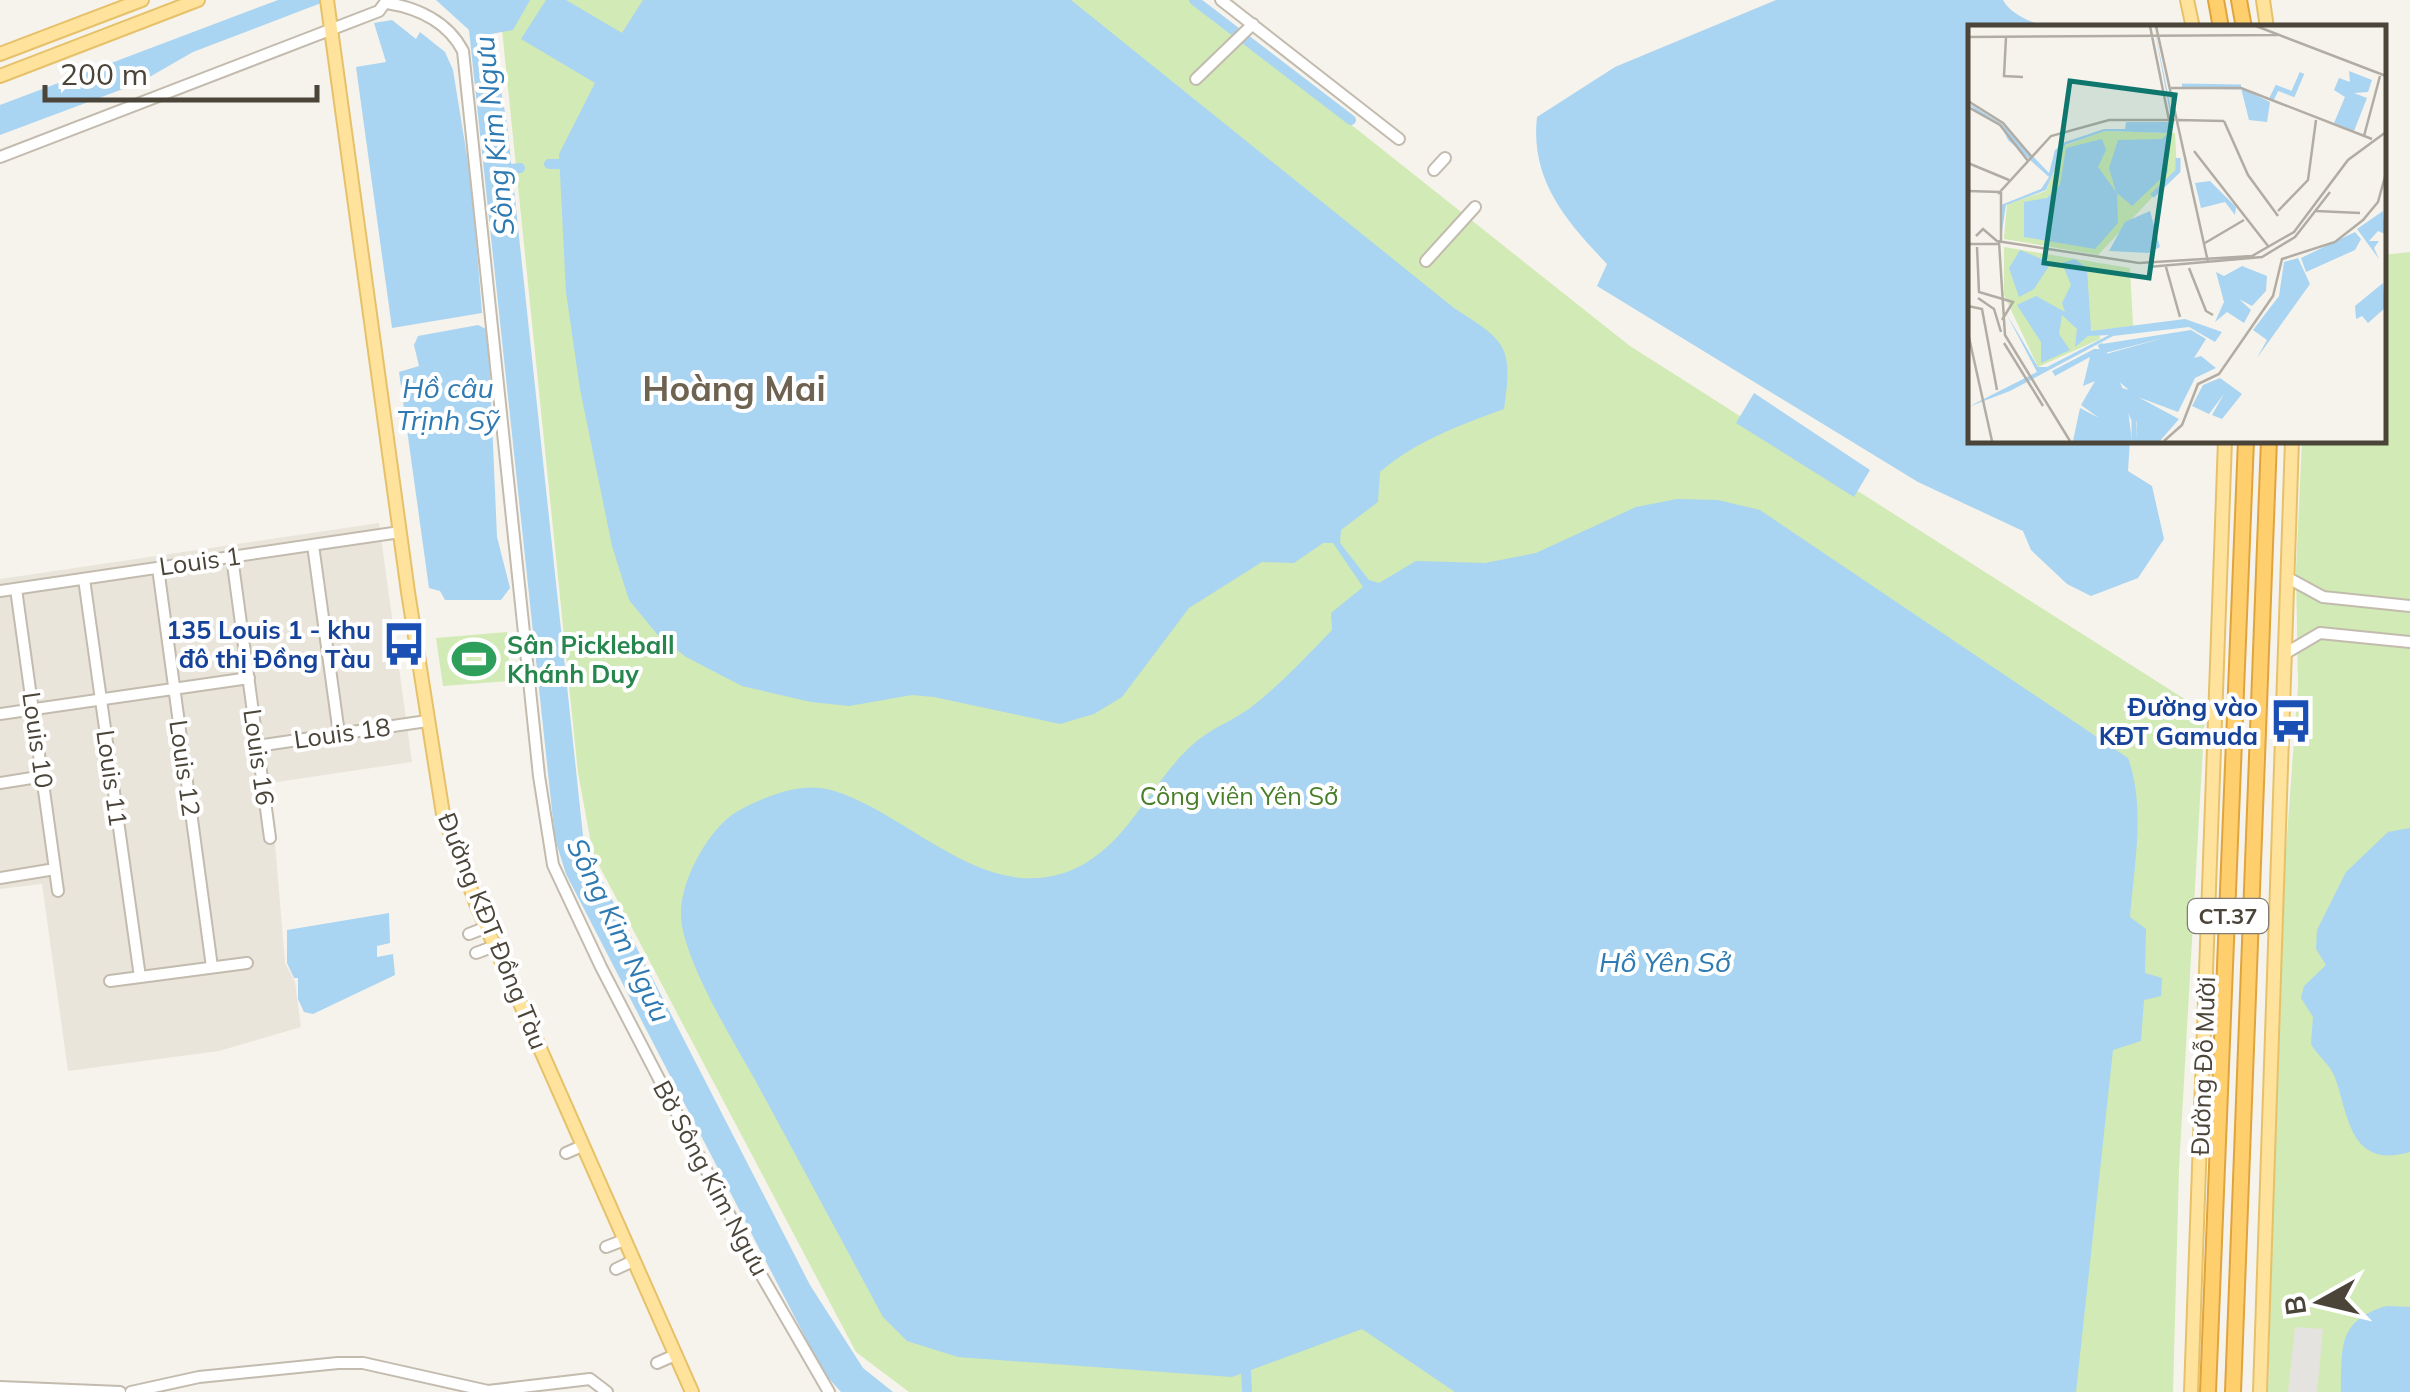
<svg xmlns="http://www.w3.org/2000/svg" width="2410" height="1392" font-family="Mulish,sans-serif">
<style>
.residential{fill:#eae5da}
.green{fill:#d2eab5}
.parking{fill:#e5e3e0}
.water{fill:#a9d4f2}
.lines{fill:none;stroke-linecap:round;stroke-linejoin:round}
.canal{stroke:#a9d4f2;stroke-width:10}
.minor-casing{stroke:#c2bbae;stroke-width:14}
.major-casing{stroke:#e6c16a;stroke-width:16}
.highway-casing{stroke:#e0a43c;stroke-width:18}
.minor{stroke:#fff;stroke-width:10}
.major{stroke:#ffe39c;stroke-width:12}
.highway{stroke:#ffcf6e;stroke-width:14}
.labels{text-anchor:middle;stroke-width:8;stroke-linejoin:round;paint-order:stroke}
.shield{fill:#fff;stroke:#817c74;stroke-width:2.5}
.shield-label{font-size:22px;font-weight:bold;fill:#4b4439}
.street-label{font-size:25px;fill:#4b4439;stroke:#fff}
.transit-label{font-size:25px;font-weight:bold;fill:#164399;stroke:#fff;text-anchor:end}
.leisure-label{font-size:25px;font-weight:bold;fill:#27864d;stroke:#fff;text-anchor:start}
.park-label{font-size:25px;fill:#4a7f2a;stroke:#fff}
.water-label{font-size:28px;font-style:italic;fill:#2e7ab2;stroke:#fff}
.district-label{font-size:35px;font-weight:bold;fill:#6e6250;stroke:#fff}
.inset-river{fill:none;stroke:#a9d4f2;stroke-width:5}
.inset-road{fill:none;stroke:#b2ada4;stroke-width:2.5}
.view{fill:#0f766e;fill-opacity:0.15;stroke:#0f766e;stroke-width:5}
.inset-edge{fill:none;stroke:#4b4439;stroke-width:5}
</style>
<rect width="100%" height="100%" fill="#f6f3ec"/>
<path class="residential" d="M379 523 412 762 270 783 285 963 295 982 301 1027 219 1051 68 1071 42 884 0 889V579Z"/>
<path class="green" d="M499 0H1194L1630 346 2205 712 2179 1169 2173 1392H909L856 1352 593 854 578 773Z
M2410 252V1392H2268L2280 932 2298 685 2296 570 2302 440H2382L2383 255Z
M507 632 510 681 443 686 436 638Z"/>
<path class="parking" d="M2295 1327 2323 1329 2317 1392H2288Z"/>
<path class="water" d="M278 0H329L193 52 139 83 0 135V105Z
M436 0H530L513 30 491 34 507 124 584 845 810 1285 863 1368 893 1392H841L823 1372 566 874 555 839 469 30Z
M546 0H566L622 33 643 0H1071L1454 308C1507 342 1513 346 1504 409 1460 425 1416 441 1380 472L1378 502 1341 530 1340 543 1369 580 1379 583 1416 561 1485 563 1536 553 1636 507 1677 499 1718 500 1760 510 2128 758C2146 808 2134 865 2130 917L2146 929 2145 973 2162 978 2161 996 2144 1000 2141 1041 2113 1050 2076 1392H1455L1362 1329 1232 1377 958 1357 907 1341 883 1317C840 1237 797 1158 754 1078 733 1041 680 954 681 913 681 879 709 828 738 811 764 797 800 781 831 790 908 812 981 903 1067 872 1129 849 1150 779 1198 740 1214 727 1234 720 1250 708 1279 686 1306 657 1332 630L1331 613 1363 587 1333 543H1323L1294 563 1262 562 1189 608 1122 697 1094 714 1060 724 934 697 912 695 849 706 811 702 742 686 686 657 657 634 629 600 612 546 580 389 566 292 559 154 595 83 521 39Z
M1776 0H2003C2011 15 2035 25 2052 27L1970 28V440H2130L2128 471 2152 486 2164 539 2138 578 2091 596 2067 584 2031 550 2023 531 1918 482 1597 286 1607 264C1566 221 1530 180 1537 117L1615 67Z
M392 20 416 39 420 32 445 52 453 70 472 187 482 313 392 328 356 67 386 62 374 23Z
M478 325 488 330 497 537 510 588 501 600H445L440 591 429 588 399 372 419 366 414 345 418 336Z
M1754 393 1870 470 1854 497 1736 423Z
M2410 828V1152C2348 1170 2349 1113 2334 1075 2329 1064 2317 1055 2311 1044L2313 1017 2301 998 2304 986 2326 965 2316 949 2317 930 2346 872 2388 832Z
M389 913 390 943 377 946V957L393 954 395 975 313 1014 304 1012 298 999V978H294L287 963V930Z
M2387 1306 2410 1307V1392H2341C2342 1348 2337 1320 2387 1306Z"/>
<g class="lines">
<path class="canal" d="M1194 0 1351 120
M549 164H560
M501 170 520 168
M1246 1371 1247 1390"/>
<g class="minor-casing">
<path id="minor" d="M1221 0 1399 139
M387 3C418 8 448 22 463 51L539 776 553 865 601 967 756 1266 829 1392
M1196 79 1253 24
M0 157 379 11 387 0
M1434 170 1445 158
M1426 261 1475 207
M313 545 339 734
M232 557 270 838
M158 568 212 967
M2288 578 2323 597 2410 606
M84 579 140 977
M16 589 58 891
M0 591 400 532
M2286 653 2320 633 2410 642
M0 714 249 678
M257 746 427 721
M0 783 44 776
M0 878 55 869
M469 934 487 927
M476 953 495 946
M110 981 247 963
M566 1153 582 1146
M606 1247 624 1240
M616 1269 633 1261
M657 1363 675 1355
M0 1387 120 1392
M131 1392 199 1377 338 1363H363L488 1391 590 1379 607 1392"/>
</g>
<g class="major-casing">
<path id="major" d="M327 0 408 592 443 814 477 906 692 1392
M2187 0 2193 28
M2263 0 2267 28
M0 54 142 0
M0 76 198 0
M2191 1392 2225 440
M2260 1392 2292 440"/>
</g>
<g class="highway-casing">
<path id="highway" d="M2216 0 2221 28
M2239 0 2244 28
M2208 1392 2246 440
M2233 1392 2269 440"/>
</g>
<use href="#minor" class="minor"/>
<use href="#major" class="major"/>
<use href="#highway" class="highway"/>
</g>
<defs>
<g id="bus-bare" transform="scale(3.45)"><path d="M-5-6H5V4H4V6H2V4H-2V6H-4V4H-5ZM-3.5-4V0h7V-4ZM-3.5 1.2v1.5H-2V1.2ZM2 1.2v1.5H3.5V1.2Z" fill="#1a4fb4" stroke="#fff" stroke-width="2.5" paint-order="stroke"/></g>
<g id="stadium-bare" transform="scale(3.45)"><path d="M0-5a6.5 5 0 1 0 0 10a6.5 5 0 1 0 0-10ZM-3.5-1.8h7v3.6h-7Z" fill="#2e9e5b" stroke="#fff" stroke-width="2.5" paint-order="stroke"/></g>
</defs>
<g fill-rule="evenodd">
<use href="#bus-bare" x="404" y="644"/>
<use href="#stadium-bare" x="474" y="659"/>
<use href="#bus-bare" x="2291" y="721"/>
</g>
<g class="labels">
<rect class="shield" x="2188" y="899" width="80" height="34" rx="8"/>
<g class="shield-label">
<text x="2228" y="924">CT.37</text>
</g>
<g class="street-label">
<text transform="translate(200 561) rotate(-8)" y="9">Louis 1</text>
<text transform="translate(342 733) rotate(-8)" y="9">Louis 18</text>
<text transform="translate(38 740) rotate(82)" y="9">Louis 10</text>
<text transform="translate(259 757) rotate(82)" y="9">Louis 16</text>
<text transform="translate(185 768) rotate(82)" y="9">Louis 12</text>
<text transform="translate(112 778) rotate(82)" y="9">Louis 11</text>
<text transform="translate(493 931) rotate(68)" y="9">Đường KĐT Đồng Tàu</text>
<text transform="translate(2203 1066) rotate(-88)" y="9">Đường Đỗ Mười</text>
<text transform="translate(711 1178) rotate(62)" y="9">Bờ Sông Kim Ngưu</text>
</g>
<g class="transit-label">
<text x="371" y="639">135 Louis 1 - khu<tspan x="371" dy="29">đô thị Đồng Tàu</tspan></text>
<text x="2258" y="716">Đường vào<tspan x="2258" dy="29">KĐT Gamuda</tspan></text>
</g>
<g class="leisure-label">
<text x="507" y="654">Sân Pickleball<tspan x="507" dy="29">Khánh Duy</tspan></text>
</g>
<g class="park-label">
<text x="1239" y="805">Công viên Yên Sở</text>
</g>
<g class="water-label">
<text transform="translate(494 136) rotate(-96)" y="10">Sông Kim Ngưu</text>
<text x="448" y="398">Hồ câu<tspan x="448" dy="32">Trịnh Sỹ</tspan></text>
<text transform="translate(619 930) rotate(64)" y="10">Sông Kim Ngưu</text>
<text x="1665" y="972">Hồ Yên Sở</text>
</g>
<g class="district-label">
<text x="734" y="401">Hoàng Mai</text>
</g>
</g>
<g transform="translate(1968 25)">
<rect width="418" height="418" fill="#f6f3ec"/>
<path d="M136 106 207 108 209 146 130 230 36 214 39 179 78 166 96 121ZM36 222 162 243 165 301 131 305 132 314 70 342 36 270Z" fill="#d2eab5"/>
<path d="M186 1 206 98 198 117 200 147 164 181 149 168 150 198 127 224 56 212V177L79 173 92 160 98 123 134 114 138 125 130 142 148 167 141 143 150 115 194 114 200 108 137 106 97 120 78 165 38 180 33 213V180L73 164 81 152 40 115 33 100 7 85 0 78 34 99 81 148 87 125 97 117 136 104H157L158 97H201L200 106 204 99ZM381 46 404 55 400 67 386 68 399 73 386 106 366 98 377 72 366 65 371 53 382 57ZM273 63 302 77 299 97 281 95ZM242 156 268 182 267 190 257 177 233 183 227 158ZM182 186 192 222 181 228 141 226 157 197ZM415 186 417 209 410 206 401 216H411L406 223 411 234 389 204ZM387 207 393 214 387 225 338 247 333 233ZM52 225 83 238 66 264 51 272 41 243ZM330 233 342 259 289 333 299 315 285 305 311 271 316 237ZM107 234 119 243 123 306 217 294 254 307 247 317 221 302 145 311 42 366 0 382 69 347 38 288 70 342H79L141 310 120 311 107 322 109 304 94 290 91 309 102 325 73 338V317L49 280 68 271 97 287 94 278 103 260 94 238ZM274 241 299 251 298 266 284 281 271 274 283 285 276 298 259 287 247 297 256 277 248 247 256 251ZM415 258 417 283 400 298 394 291 388 294 387 281ZM223 305 238 314 226 333 233 331 248 343 227 353 210 387 170 372 211 394 192 416H168L169 397 154 363 161 365 149 355 138 329 199 312 137 328 134 319ZM126 324H133L160 385 164 416H105L112 383 131 393 113 380 127 356 115 361 122 332 87 351 84 346ZM252 353 274 369 254 394 244 390 256 369 241 389 224 381 235 360Z" fill="#a9d4f2"/>
<path class="inset-river" d="M214 61 273 62M303 75 309 63 325 69 334 48M184 171 210 146V133M132 319 166 395V416"/>
<path class="inset-road" d="M182 1 201 95M188 1 240 237M288 1 418 51M0 12 310 10M38 12 36 51 55 52M203 63H273L404 114M0 76 35 98 63 131M0 82 32 100 60 136M210 95 256 96M256 96 280 150 310 191M396 111 412 51M226 126 300 221M0 138 41 155M0 166 32 167M33 167V216M30 169 83 111 141 95H207M310 186 340 155 348 95M348 186 392 188M8 211 15 204 29 216 171 238 284 231 326 207 380 135 418 107M31 217 37 310 102 416M237 218 276 195M0 219H31M9 222 11 267 45 277 34 295M180 242 294 232 327 212 362 167M198 242 212 292M221 243 238 286 245 290M10 273 26 284 33 307M0 281 14 284 29 365M0 308 24 416M36 318 75 381M196 416 214 400 230 359 251 349 305 271 314 234 367 217 395 195 410 177 418 148"/>
<path class="view" d="M102 56 207 70 181 253 76 238Z"/>
<rect width="418" height="418" class="inset-edge"/>
</g>
<g transform="translate(2320 1302) rotate(262)" stroke="#ffffff" stroke-width="8" paint-order="stroke">
<path d="M0-8L18 38L0 25L-18 38Z" fill="#4b4439"/>
<text y="-15" font-size="28" font-weight="bold" text-anchor="middle" fill="#4b4439">B</text>
</g>
<path d="M45 85v15h272v-15" fill="none" stroke="#4b4439" stroke-width="5"/>
<text x="60" y="85" font-size="30" fill="#4b4439" stroke="#ffffff" stroke-width="8" paint-order="stroke">200 m</text>
</svg>
